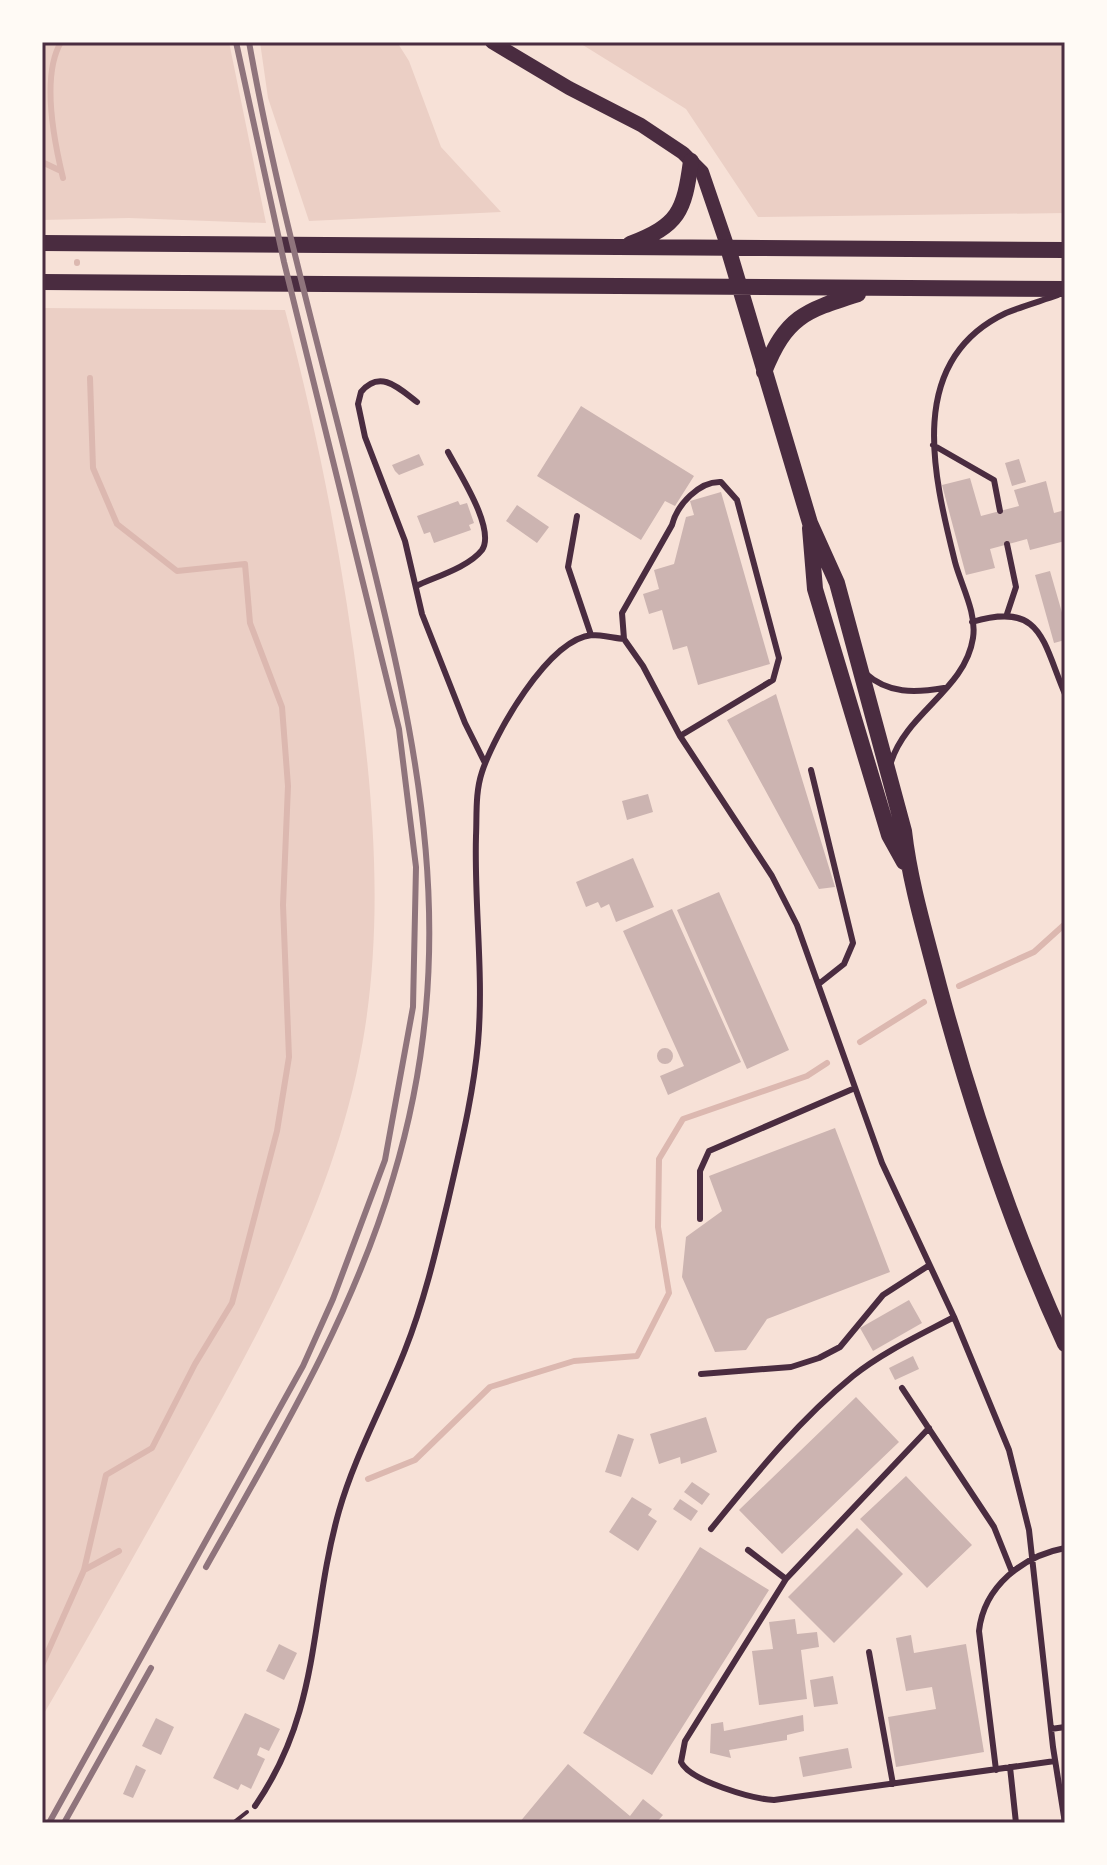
<svg xmlns="http://www.w3.org/2000/svg" width="1107" height="1865" font-family="'Exo 2',sans-serif">
<style>
.green{fill:#ebcfc5}
.lines{fill:none;stroke-linecap:round;stroke-linejoin:round}
.stream{stroke:#dcb8b0;stroke-width:6}
.building{fill:#ccb4b1}
.path{stroke:#4a2c40;stroke-width:4}
.service{stroke:#4a2c40;stroke-width:6}
.tertiary{stroke:#4a2c40;stroke-width:14}
.secondary{stroke:#4a2c40;stroke-width:16}
.rail{stroke:#8f747c;stroke-width:6}
.neatline{fill:none;stroke:#4a2c40;stroke-width:3}
</style>
<rect width="100%" height="100%" fill="#f7e1d7"/>
<path class="green" d="M42 42H229L266 223 129 218 42 220Z
M260 42H397L409 61 441 147 501 212 309 221 268 98Z
M578 42H1065V213L758 217 686 109Z
M42 308 285 310C319 437 344 568 360 699 374 808 382 919 365 1028 341 1183 266 1322 190 1456 141 1543 93 1630 42 1717Z"/>
<g class="lines">
<path class="stream" d="M61 42C41 76 54 141 63 178
M42 162 61 171
M77 262V263
M959 986 1034 952 1065 924
M860 1042 924 1002
M368 1479 415 1460 490 1387 574 1361 637 1356 669 1293 658 1227 659 1159 683 1119 807 1076 827 1063
M84 1570 119 1551
M42 1665 84 1570 106 1475 152 1448 195 1364 232 1303 277 1131 289 1057 283 905 288 786 282 707 250 623 245 564 177 571 117 524 93 468 90 378"/>
</g>
<path class="building" d="M581 406 694 476 675 506 665 501 641 540 537 476Z
M419 454 424 465 399 475 395 471 392 465Z
M1019 459 1026 482 1012 486 1005 463Z
M970 478 981 516 1019 506 1014 490 1046 481 1054 513 1065 510V541L1030 550 1027 539 990 549 995 568 966 575 942 485Z
M721 492 770 664 698 685 687 646 673 650 662 610 649 614 643 594 659 589 654 570 674 564 686 517 694 515 690 501Z
M458 501 460 505 467 503 474 523 469 525 471 530 434 543 430 532 424 534 417 516Z
M517 505 549 527 537 543 506 521Z
M1050 571 1065 623V640L1054 643 1035 575Z
M776 694 835 887 819 889 727 720Z
M648 794 653 812 627 820 622 801Z
M633 858 654 907 616 922 609 904 601 908 598 902 586 907 576 882Z
M719 892 789 1050 747 1069 677 910Z
M672 909 741 1062 668 1095 660 1076 684 1066 623 931Z
M657 1056a8 8 0 1 1 16 0a8 8 0 1 1-16 0Z
M835 1128 890 1272 767 1319 746 1350 715 1352 682 1277 686 1237 722 1211 709 1176Z
M909 1300 922 1323 873 1351 860 1328Z
M913 1356 919 1369 895 1380 889 1368Z
M856 1397 899 1442 782 1554 739 1510Z
M706 1417 717 1452 681 1464 680 1457 659 1464 650 1434Z
M618 1434 634 1439 621 1477 605 1472Z
M906 1476 972 1545 927 1588 860 1519Z
M692 1482 710 1494 702 1505 684 1492Z
M632 1497 652 1509 648 1515 657 1521 638 1551 609 1532Z
M680 1499 698 1511 691 1521 673 1509Z
M857 1528 903 1574 834 1643 788 1597Z
M700 1547 769 1590 652 1775 583 1733Z
M795 1619 797 1634 817 1632 819 1647 801 1650 807 1699 759 1705 752 1651 773 1649 769 1622Z
M911 1635 914 1653 966 1644 984 1752 896 1767 888 1717 936 1709 932 1687 906 1691 896 1638Z
M279 1644 297 1653 284 1680 266 1671Z
M833 1676 838 1704 814 1707 810 1680Z
M245 1713 280 1729 269 1751 260 1747 257 1755 265 1759 251 1789 241 1784 238 1790 213 1778Z
M803 1715 804 1731 787 1735V1740L729 1750 731 1758 710 1753 711 1724 723 1722 724 1731Z
M156 1718 174 1727 161 1755 142 1746Z
M848 1748 852 1768 803 1777 799 1757Z
M568 1764 630 1816 643 1799 663 1815 656 1823H519Z
M136 1765 146 1770 133 1798 123 1794Z"/>
<g class="lines">
<path class="path" d="M233 1823 247 1812"/>
<path class="service" d="M417 402C399 388 380 369 361 392L358 404 365 437 405 541 422 614 465 723 485 763
M933 445 994 480 1000 511
M577 516 568 567 591 635
M416 586C435 577 469 567 482 550 496 529 459 473 448 452
M1007 614 1016 587 1007 544
M972 622C1042 601 1042 640 1065 694
M865 673C888 694 915 693 944 688
M680 736 773 680 779 658 737 500 721 482C699 481 677 505 672 525L622 613 624 639 643 666 680 736 772 876 797 925 882 1163 954 1317 1009 1450 1029 1530 1053 1747 1065 1823
M891 762C907 712 965 690 973 638 977 613 961 585 955 562 934 477 904 361 1006 313 1023 306 1041 301 1058 295
M811 770 853 943 844 964 820 983
M700 1219V1171L709 1151 855 1088
M701 1374 791 1367 819 1358 840 1347 883 1295 928 1266
M902 1388 994 1527 1012 1572
M929 1428 786 1579 685 1741 681 1762C690 1781 753 1799 774 1800L1055 1761
M711 1529C755 1475 799 1420 853 1376 883 1352 920 1335 954 1317
M748 1550 786 1579
M869 1652 893 1784
M1051 1729 1065 1727
M1010 1767 1016 1823
M996 1770 979 1631C984 1586 1023 1556 1065 1548
M255 1806C322 1709 309 1617 339 1511 355 1455 384 1404 405 1350 424 1302 436 1251 448 1201 460 1148 473 1097 478 1043 484 974 474 905 476 836 477 815 475 793 482 772 494 735 548 639 592 635 602 635 614 638 624 639"/>
<path class="tertiary" d="M492 42 569 88 641 125 683 153 702 172 728 248"/>
<path class="secondary" d="M42 243 1065 250
M630 244C679 225 684 212 691 161
M728 248 810 523 837 583 904 831C910 884 926 935 939 986 972 1109 1012 1229 1065 1344
M42 282 1065 289
M764 372C786 317 804 311 858 294
M810 528 815 589 889 835 904 862"/>
<path class="rail" d="M206 1567C277 1441 352 1317 393 1178 463 946 420 752 363 525 324 364 278 205 249 42
M49 1823 303 1366 333 1299 385 1160 413 1007 416 867 399 729 284 262 236 42
M64 1823 151 1668"/>
</g>
<rect width="1107" height="1865" fill="none" stroke="#fffaf5" stroke-width="88"/>
<rect x="44" y="44" width="1019" height="1777" class="neatline"/>
</svg>
